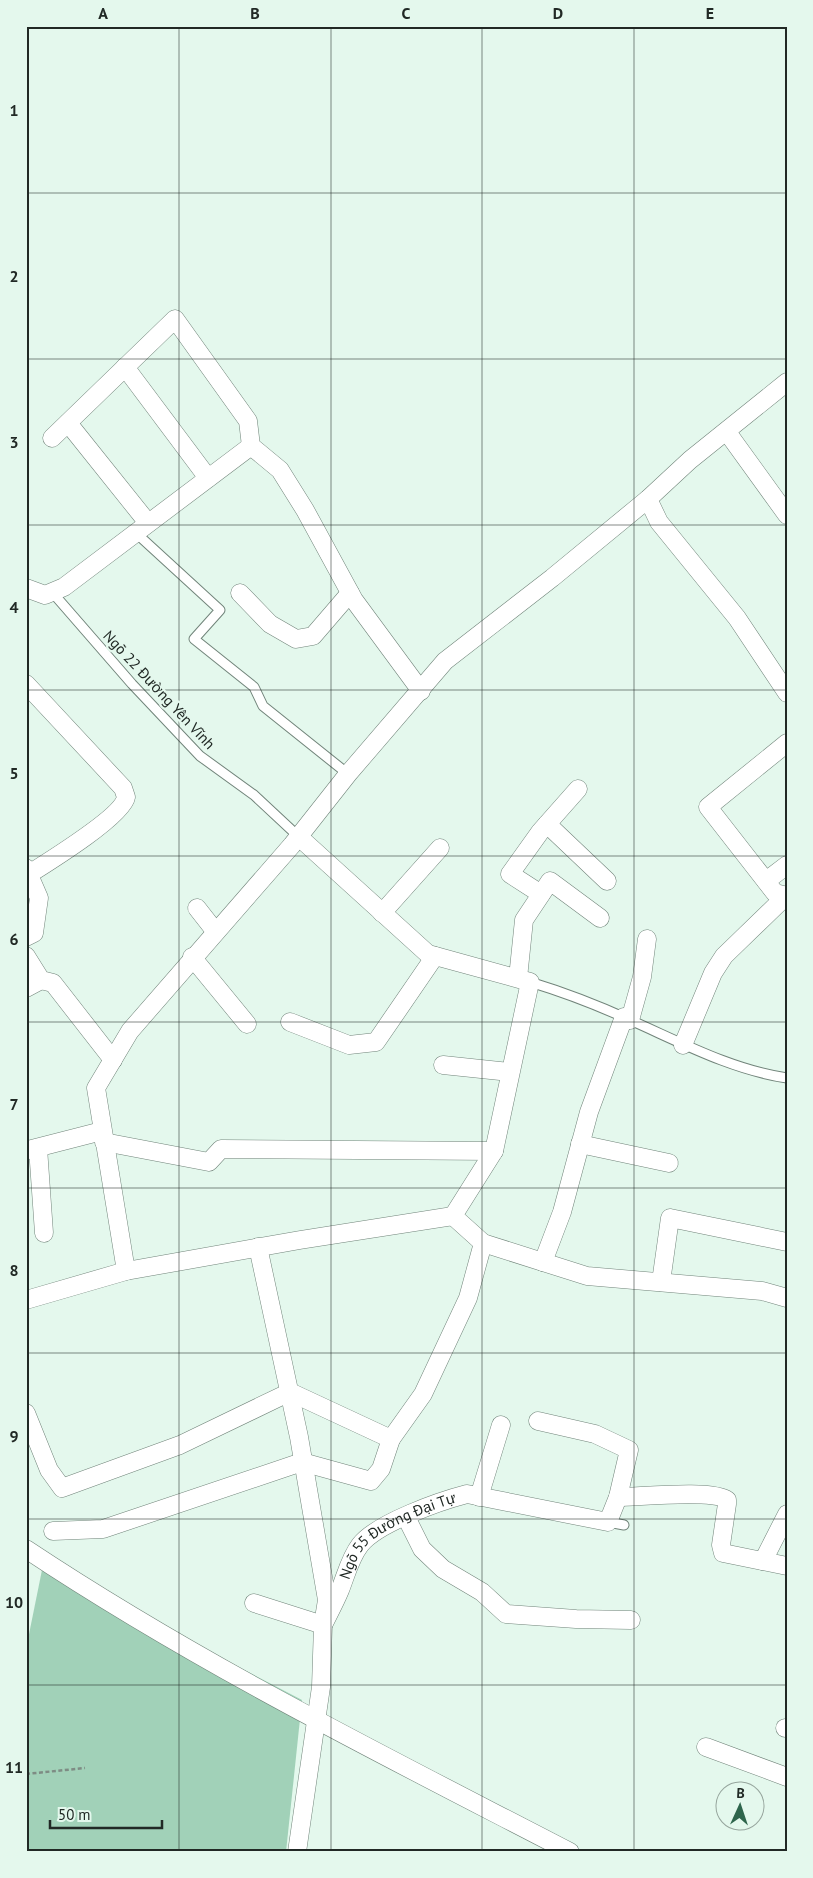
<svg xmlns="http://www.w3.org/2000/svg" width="813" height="1878" font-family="'PT Sans',sans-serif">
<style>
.green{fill:#a1d1b8}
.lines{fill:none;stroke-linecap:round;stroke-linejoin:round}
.service-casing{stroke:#71847a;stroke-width:11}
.minor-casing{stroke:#71847a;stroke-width:19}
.path{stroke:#7e8c84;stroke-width:2.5;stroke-dasharray:4 2.5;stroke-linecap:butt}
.service{stroke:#fff;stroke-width:9}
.minor{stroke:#fff;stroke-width:18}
.grid{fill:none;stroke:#212925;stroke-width:1;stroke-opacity:0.55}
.labels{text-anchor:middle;stroke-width:4.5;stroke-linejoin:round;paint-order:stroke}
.street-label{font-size:15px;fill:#212925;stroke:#e4f8ed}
.neatline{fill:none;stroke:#212925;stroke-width:2}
.grid-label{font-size:16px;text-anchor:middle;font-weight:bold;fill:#212925}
</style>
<rect width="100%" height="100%" fill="#e4f8ed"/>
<path class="green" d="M43 1565 302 1700 286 1852H26V1649Z"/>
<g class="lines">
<g class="service-casing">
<path id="service" d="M136 533 220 610 194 639 254 687 263 706 348 774
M52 592 132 684 200 756 254 795 299 837
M530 982C563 992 597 1005 630 1020 680 1042 732 1070 787 1078
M608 1522 624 1525"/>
</g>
<g class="minor-casing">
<g id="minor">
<path d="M125 367 208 478"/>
<path d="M68 423 148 523"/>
<path d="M727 432 787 515"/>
<path d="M52 438 175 319 248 421 251 446 280 470 305 510 354 600 421 691"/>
<path d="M648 499 659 522 737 618 787 693"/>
<path d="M26 588 45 595 64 587 251 446"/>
<path d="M240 593 270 624 296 639 313 636 350 593"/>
<path d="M26 684 123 788 126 797C123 816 45 864 26 876"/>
<path d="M787 743 708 807 775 893 787 896"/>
<path d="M547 824 607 881"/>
<path d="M299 837 428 954 530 982 494 1151 453 1216 483 1243 587 1276 762 1291 787 1298"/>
<path d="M26 868 39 898 34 933 26 937"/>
<path d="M766 881 787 865"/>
<path d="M541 894 510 874 540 832 578 789"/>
<path d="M197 908 215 931"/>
<path d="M382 913 440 848"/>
<path d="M26 956 41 980 53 983 113 1060"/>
<path d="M192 957 247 1024"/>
<path d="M518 978 524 920 550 881 600 918"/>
<path d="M26 988 41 980"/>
<path d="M630 1020 642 977 647 939"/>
<path d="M290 1022 349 1045 376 1042 435 956"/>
<path d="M683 1045 713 973 724 956 786 896"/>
<path d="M443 1065 510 1072"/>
<path d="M104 1142 209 1162 221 1149 494 1151"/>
<path d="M580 1144 669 1163"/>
<path d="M38 1148 44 1233"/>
<path d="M28 1150 102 1131"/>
<path d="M258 1247 299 1437 327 1600 323 1625 321 1687 297 1852"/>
<path d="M543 1262 562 1212 589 1112 624 1017"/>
<path d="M126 1271 96 1088 130 1031 292 845 348 774 445 661 552 578 648 499 690 460 787 382"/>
<path d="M661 1282 670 1218 787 1242"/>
<path d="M26 1300 126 1271 300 1240 453 1216"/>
<path d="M26 1413 49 1470 62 1488 180 1445 290 1392 391 1439 381 1469 371 1481 302 1462 103 1529 53 1531"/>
<path d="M391 1439 423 1394 468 1298 483 1243"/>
<path d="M479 1497 501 1425"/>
<path d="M618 1497C639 1497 713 1489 727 1500V1504L721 1545 723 1553 787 1566"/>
<path d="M406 1517 422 1549 443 1569 482 1592 506 1614 576 1619 631 1620"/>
<path d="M26 1549C199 1664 385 1756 570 1852"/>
<path d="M763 1561 787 1514"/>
<path id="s1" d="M254 1603 323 1625C329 1613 335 1602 340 1590 346 1575 350 1558 360 1545 377 1523 440 1501 467 1494L608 1522 618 1497 629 1450 595 1434 538 1421"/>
<path d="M785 1728H787"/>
<path d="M706 1747 787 1777"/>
</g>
</g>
<path class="path" d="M26 1774 85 1768"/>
<use href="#service" class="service"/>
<use href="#minor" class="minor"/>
</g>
<path class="grid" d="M179 26V1852M331 26V1852M482 26V1852M634 26V1852M26 193H787M26 359H787M26 525H787M26 690H787M26 856H787M26 1022H787M26 1188H787M26 1353H787M26 1519H787M26 1685H787"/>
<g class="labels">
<g class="street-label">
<text transform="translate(159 690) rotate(47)" y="5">Ngõ 22 Đường Yên Vĩnh</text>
<text dy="5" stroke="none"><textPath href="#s1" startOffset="196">Ngõ 55 Đường Đại Tự</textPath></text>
</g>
</g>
<rect width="813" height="1878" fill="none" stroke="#e4f8ed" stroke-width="55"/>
<g transform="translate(740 1806) rotate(3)"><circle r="24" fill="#e4f8ed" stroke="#96a59d"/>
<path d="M0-4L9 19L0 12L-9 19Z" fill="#2e654c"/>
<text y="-8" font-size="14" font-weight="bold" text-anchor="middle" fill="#212925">B</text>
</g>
<path d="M50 1820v8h112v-8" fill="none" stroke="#212925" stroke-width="2.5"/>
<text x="58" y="1820" font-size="15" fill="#212925" stroke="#e4f8ed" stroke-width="4" paint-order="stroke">50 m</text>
<rect x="28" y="28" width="758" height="1822" class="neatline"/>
<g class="grid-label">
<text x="103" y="19">A</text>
<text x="255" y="19">B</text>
<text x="406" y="19">C</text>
<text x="558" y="19">D</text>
<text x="710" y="19">E</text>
<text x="14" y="116">1</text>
<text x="14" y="282">2</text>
<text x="14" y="448">3</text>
<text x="14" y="613">4</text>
<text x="14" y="779">5</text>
<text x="14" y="945">6</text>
<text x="14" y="1110">7</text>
<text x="14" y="1276">8</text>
<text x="14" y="1442">9</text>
<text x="14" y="1608">10</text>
<text x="14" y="1773">11</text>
</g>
</svg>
